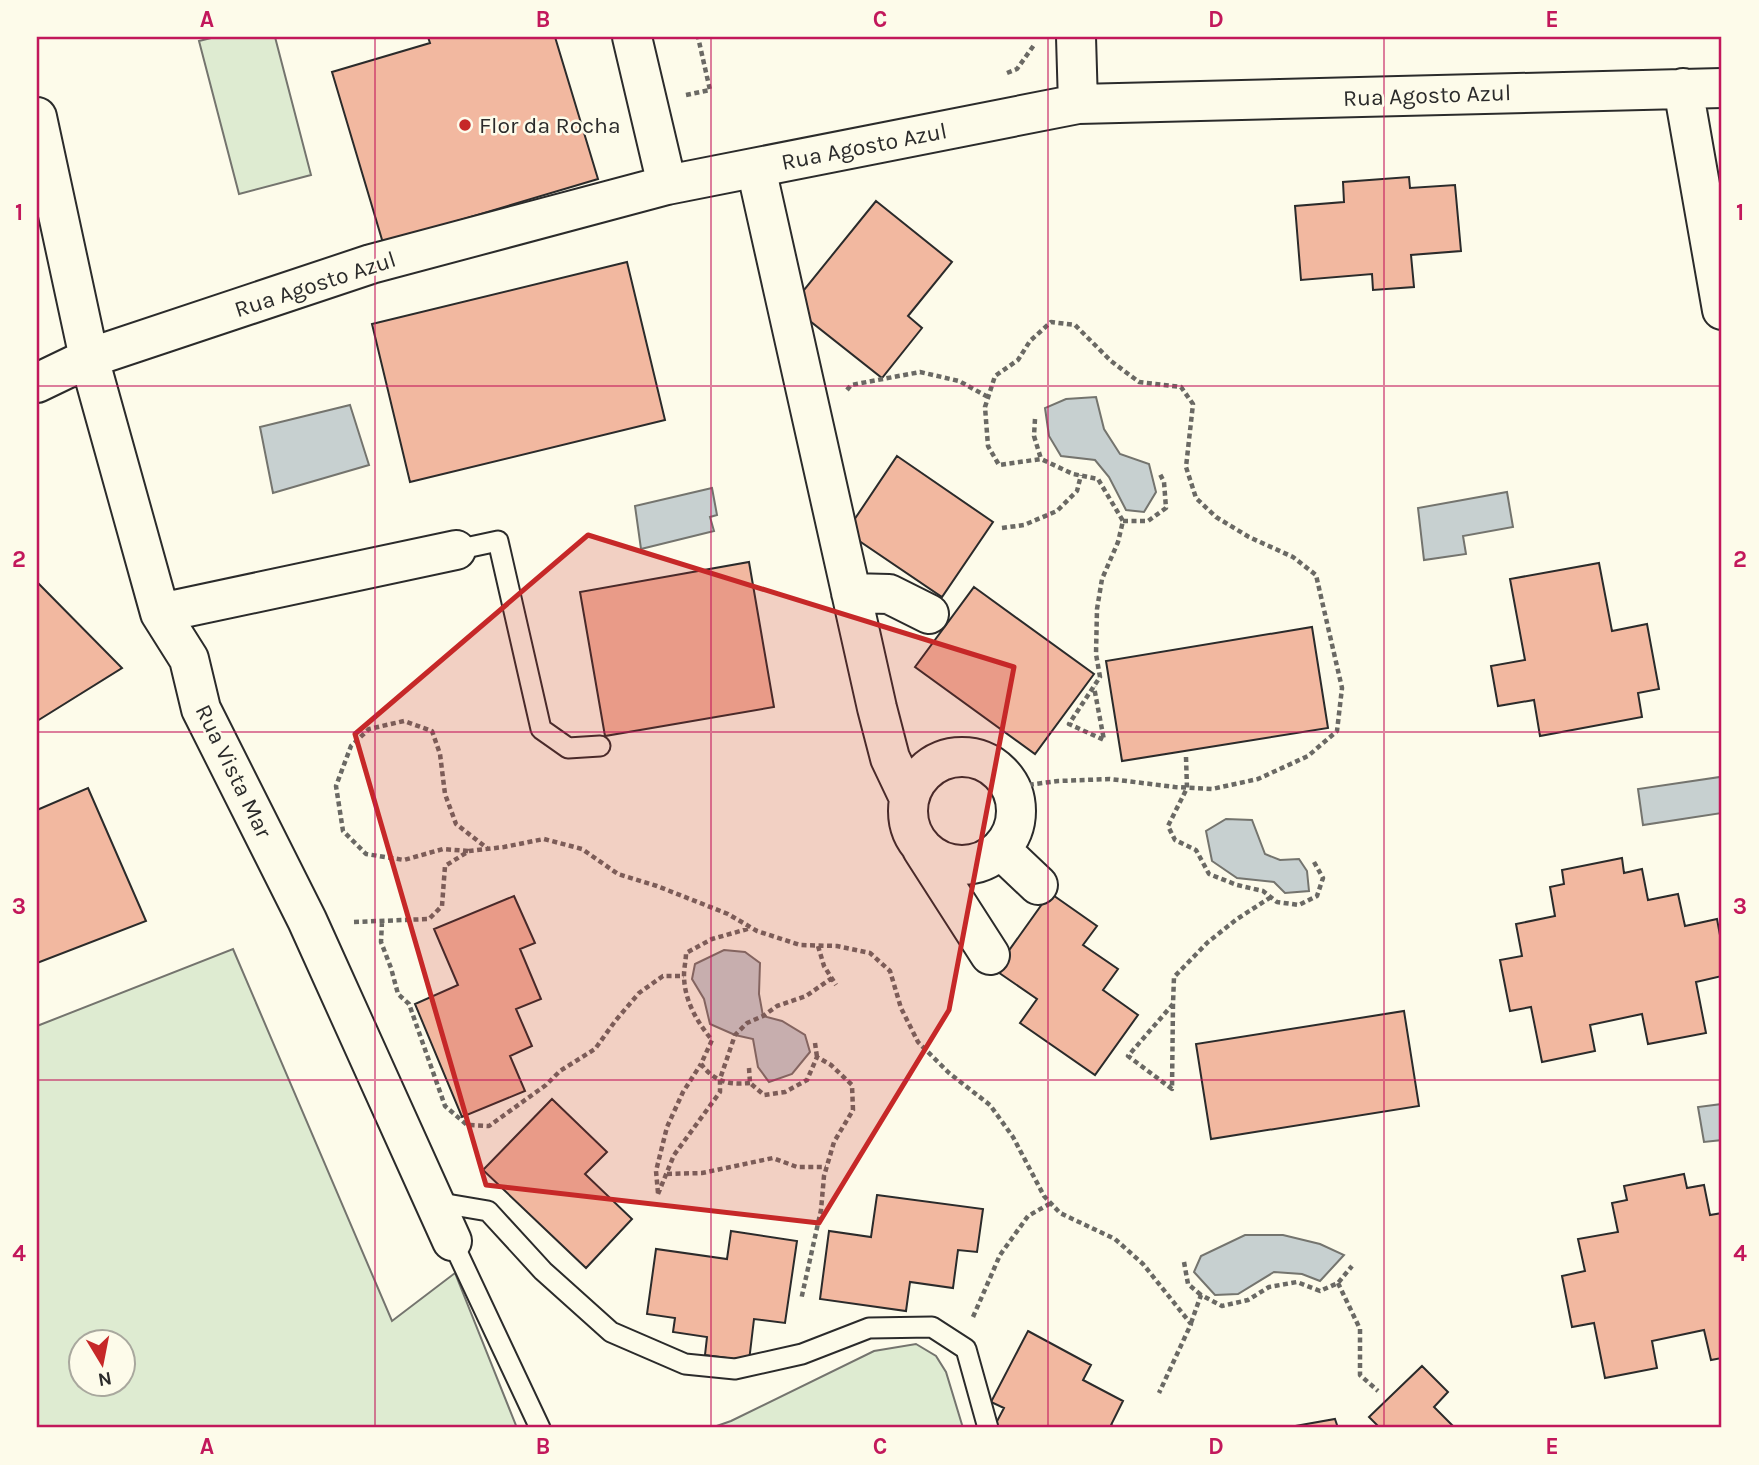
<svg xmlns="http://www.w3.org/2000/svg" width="1759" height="1465" font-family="Karla,sans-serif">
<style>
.green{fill:#deebd1;stroke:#74746e;stroke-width:2;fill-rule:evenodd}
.water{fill:#c7d0d0;stroke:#74746e;stroke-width:2}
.building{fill:#f2b8a0;stroke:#2b2b2b;stroke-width:2}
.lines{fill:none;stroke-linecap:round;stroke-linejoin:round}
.lane-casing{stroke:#2b2b2b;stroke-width:23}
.street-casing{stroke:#2b2b2b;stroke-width:42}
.path{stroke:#6a6964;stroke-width:4.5;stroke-dasharray:5 3.5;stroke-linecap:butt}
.lane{stroke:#fdfbea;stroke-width:19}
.street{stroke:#fdfbea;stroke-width:38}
.marked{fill:#c62828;fill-opacity:0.2;stroke:#c62828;stroke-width:5;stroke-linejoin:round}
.grid{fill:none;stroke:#c2185b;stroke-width:2;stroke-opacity:0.55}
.poi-dot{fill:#c62828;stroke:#fdfbea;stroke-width:2.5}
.labels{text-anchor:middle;stroke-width:5;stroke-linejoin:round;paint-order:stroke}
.street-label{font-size:23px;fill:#2b2b2b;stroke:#fdfbea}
.poi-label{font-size:23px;fill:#2b2b2b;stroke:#fdfbea;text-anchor:start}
.neatline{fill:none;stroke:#c2185b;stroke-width:2.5}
.grid-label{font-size:23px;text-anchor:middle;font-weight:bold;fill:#c2185b}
</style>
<rect width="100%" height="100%" fill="#fdfbea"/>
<path class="green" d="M215 37H275L311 175 239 194 199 41Z
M233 949 392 1321 455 1273 517 1428H37V1026ZM80 1342H122V1384H80Z
M916 1344 936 1356 946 1372 963 1428H711L731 1421 874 1351Z"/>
<path class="water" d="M1096 397 1104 429 1120 454 1149 464 1156 492 1144 512 1126 510 1109 477 1095 460 1061 456 1049 436 1045 408 1066 399Z
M350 405 369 465 273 493 260 427Z
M712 488 717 515 710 517 714 531 641 549 635 506Z
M1507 492 1513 527 1463 536 1466 554 1424 560 1418 508Z
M1720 777 1722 795V813L1643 825 1638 789Z
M1226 819 1252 820 1265 854 1280 860 1299 859 1307 871 1309 891 1285 893 1274 882 1237 878 1212 861 1206 831Z
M724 950 745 952 760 963 759 994 763 1016 782 1021 805 1035 810 1052 792 1074 769 1082 758 1067 753 1039 735 1035 710 1024 704 999 692 979 695 964Z
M1722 1104V1140L1704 1142 1698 1107Z
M1245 1235H1283L1320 1244 1344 1255 1320 1281 1302 1274 1274 1272 1238 1294 1215 1295 1194 1272 1201 1256Z"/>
<path class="building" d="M428 37H555L598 179 383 243 332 72 430 43Z
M1409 177 1410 188 1455 185 1461 251 1411 255 1414 287 1373 290 1372 274 1301 280 1295 206 1344 202 1343 182Z
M876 201 952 262 908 316 922 328 882 378 791 306Z
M627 262 665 420 410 482 372 324Z
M897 456 993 522 942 597 846 532Z
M749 562 774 707 605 736 580 592Z
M1599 563 1612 631 1647 624 1659 689 1638 693 1642 717 1540 736 1534 700 1498 706 1491 666 1525 660 1510 579Z
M37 582 122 668 37 721Z
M974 587 1094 674 1035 754 915 667Z
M1312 627 1328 728 1122 761 1106 661Z
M88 788 146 921 37 963V810Z
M1622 858 1624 873 1642 869 1648 900 1678 894 1685 926 1717 919 1722 946V976L1696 982 1706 1033 1648 1044 1642 1014 1590 1025 1595 1051 1542 1062 1531 1007 1510 1011 1500 960 1522 956 1516 924 1555 916 1550 887 1564 884 1562 870Z
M1050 893 1097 926 1083 945 1118 969 1103 990 1138 1015 1095 1075 1020 1023 1037 999 995 970Z
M514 896 535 943 520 949 541 999 516 1009 532 1046 510 1056 525 1091 462 1117 415 1004 458 985 434 929Z
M1404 1011 1419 1106 1211 1139 1196 1044Z
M552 1099 607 1152 585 1174 632 1219 586 1268 483 1170Z
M1684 1174 1687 1188 1704 1185 1710 1215 1722 1213V1358L1711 1360 1704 1330 1652 1341 1657 1368 1605 1378 1594 1323 1572 1327 1562 1276 1585 1271 1578 1239 1618 1232 1612 1203 1627 1200 1624 1186Z
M877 1195 983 1209 977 1252 958 1250 953 1288 910 1282 906 1311 820 1299 829 1231 871 1237Z
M731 1231 797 1241 785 1323 754 1319 749 1361 705 1355 707 1337 673 1332 675 1318 647 1314 656 1249 727 1259Z
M1028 1331 1091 1365 1083 1380 1123 1401 1111 1425 1117 1428 994 1427 1004 1408 991 1402Z
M1422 1366 1448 1392 1434 1407 1455 1428H1380L1369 1417Z
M1335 1419 1338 1428H1284Z"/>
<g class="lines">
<g class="lane-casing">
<path id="lane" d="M456 550 498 541 541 729 568 748 600 746
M435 1202 488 1211 543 1271 611 1332 685 1364 735 1369 802 1354 869 1328 932 1327 966 1349 988 1428
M452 1241 540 1428"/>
</g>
<g class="street-casing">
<path id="street" d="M632 37 667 185
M1076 37 1078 104
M1683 88 1722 310
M37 117 89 358 160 613 189 659 201 709 307 920 452 1241
M756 168 877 708 890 758 909 798
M37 383 89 358 371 264 667 185 1078 104 1722 88
M851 593 889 594 929 614
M160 613 456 550
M908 811a54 54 0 1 1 108 0a54 54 0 1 1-108 0Z
M922 849 990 955
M1001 850 1038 885"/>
</g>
<path class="path" d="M1007 73 1017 69 1034 45
M686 95 710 90 698 37
M847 390 851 385 920 372 959 381 988 397
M1035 419 1034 436 1041 459
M1123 521H1148L1166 508 1164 482 1159 472
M1002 528 1024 525 1057 511 1077 491 1081 475
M1186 757 1187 788 1168 826 1175 840 1196 850 1209 874 1237 885 1263 891 1277 902 1299 905 1317 896 1323 878 1314 862
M1012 787 1058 781 1110 779 1175 787 1212 789 1258 779 1308 756 1337 731 1342 688 1316 575 1293 557 1249 537 1216 517 1196 498 1186 467 1193 404 1181 387 1139 382 1111 361 1075 325 1051 322 1030 341 1018 360 995 376 985 407 988 446 999 465 1041 459 1073 474 1098 479 1123 521 1118 542 1102 579 1097 609 1096 654 1100 677 1069 724 1104 740 1094 687
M468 851 443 849 404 860 366 854 343 831 336 786 351 746 369 729 404 721 432 731 440 754 445 794 456 824 487 848
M354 922 429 919 442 906 445 866 469 851 504 847 544 839 582 849 618 874 657 886 728 914 757 931 800 945 837 946 870 953 890 971 901 1008 918 1042 949 1073 990 1105 1013 1137 1044 1196 1060 1213 1115 1239 1143 1264 1191 1324 1159 1393
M382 922 381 942 391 968 398 994 409 1004 445 1106 467 1125 489 1126 546 1085 560 1071 595 1049 616 1020 639 993 663 976H684
M818 946 824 966 836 985
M1173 1004 1172 1089 1128 1056 1173 1004 1174 977 1208 942 1237 919 1271 897
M815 1043 817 1057
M749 1068 750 1083 764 1095 785 1092 807 1080 817 1057 831 1065 852 1085 853 1110 834 1142 824 1176 821 1210 801 1300
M750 1083C728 1085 715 1082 701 1064L712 1040C697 1022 684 1000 684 975 684 968 686 960 686 953L712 939 751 928
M667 1174 702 1173 773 1158 797 1167H826
M658 1193 656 1171 667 1127 683 1092 701 1064
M658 1194 674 1155 720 1092V1079L735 1035 747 1023 763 1016 777 1006 806 996 832 978
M1184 1262 1188 1284 1201 1295
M1338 1283 1360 1329V1375L1378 1391
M973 1317 1000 1255 1028 1216 1051 1203
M1191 1323 1201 1295 1222 1306 1248 1300 1269 1287 1297 1282 1320 1291 1338 1283 1352 1266"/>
<use href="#lane" class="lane"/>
<use href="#street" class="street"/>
</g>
<path class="marked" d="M588 535 1014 667 949 1010 819 1223 486 1185 355 734Z"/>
<path class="grid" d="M375 37V1428M711 37V1428M1048 37V1428M1384 37V1428M37 386H1722M37 732H1722M37 1080H1722"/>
<circle class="poi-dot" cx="465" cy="125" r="7"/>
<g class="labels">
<g class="street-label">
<text transform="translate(1427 95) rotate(-2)" y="8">Rua Agosto Azul</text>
<text transform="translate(864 146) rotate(-11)" y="8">Rua Agosto Azul</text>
<text transform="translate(315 284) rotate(-18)" y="8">Rua Agosto Azul</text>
<text transform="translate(234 771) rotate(64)" y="8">Rua Vista Mar</text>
</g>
<g class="poi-label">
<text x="479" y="133">Flor da Rocha</text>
</g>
</g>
<rect width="1759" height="1465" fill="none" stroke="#fdfbea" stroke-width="77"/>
<g transform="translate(102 1363) rotate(170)"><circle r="33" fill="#fdfbea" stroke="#a9a89e" stroke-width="2"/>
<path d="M0-5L12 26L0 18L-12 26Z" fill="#c62828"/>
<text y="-10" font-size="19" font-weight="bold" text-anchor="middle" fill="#2b2b2b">N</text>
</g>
<rect x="38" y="38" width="1682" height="1388" class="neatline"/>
<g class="grid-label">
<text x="207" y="27">A</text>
<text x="543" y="27">B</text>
<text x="880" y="27">C</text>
<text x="1216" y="27">D</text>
<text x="1552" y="27">E</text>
<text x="19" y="220">1</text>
<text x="1740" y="220">1</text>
<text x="19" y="567">2</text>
<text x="1740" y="567">2</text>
<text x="19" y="914">3</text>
<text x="1740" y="914">3</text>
<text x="19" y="1261">4</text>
<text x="1740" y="1261">4</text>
<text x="207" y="1454">A</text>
<text x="543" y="1454">B</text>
<text x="880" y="1454">C</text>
<text x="1216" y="1454">D</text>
<text x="1552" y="1454">E</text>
</g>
</svg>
